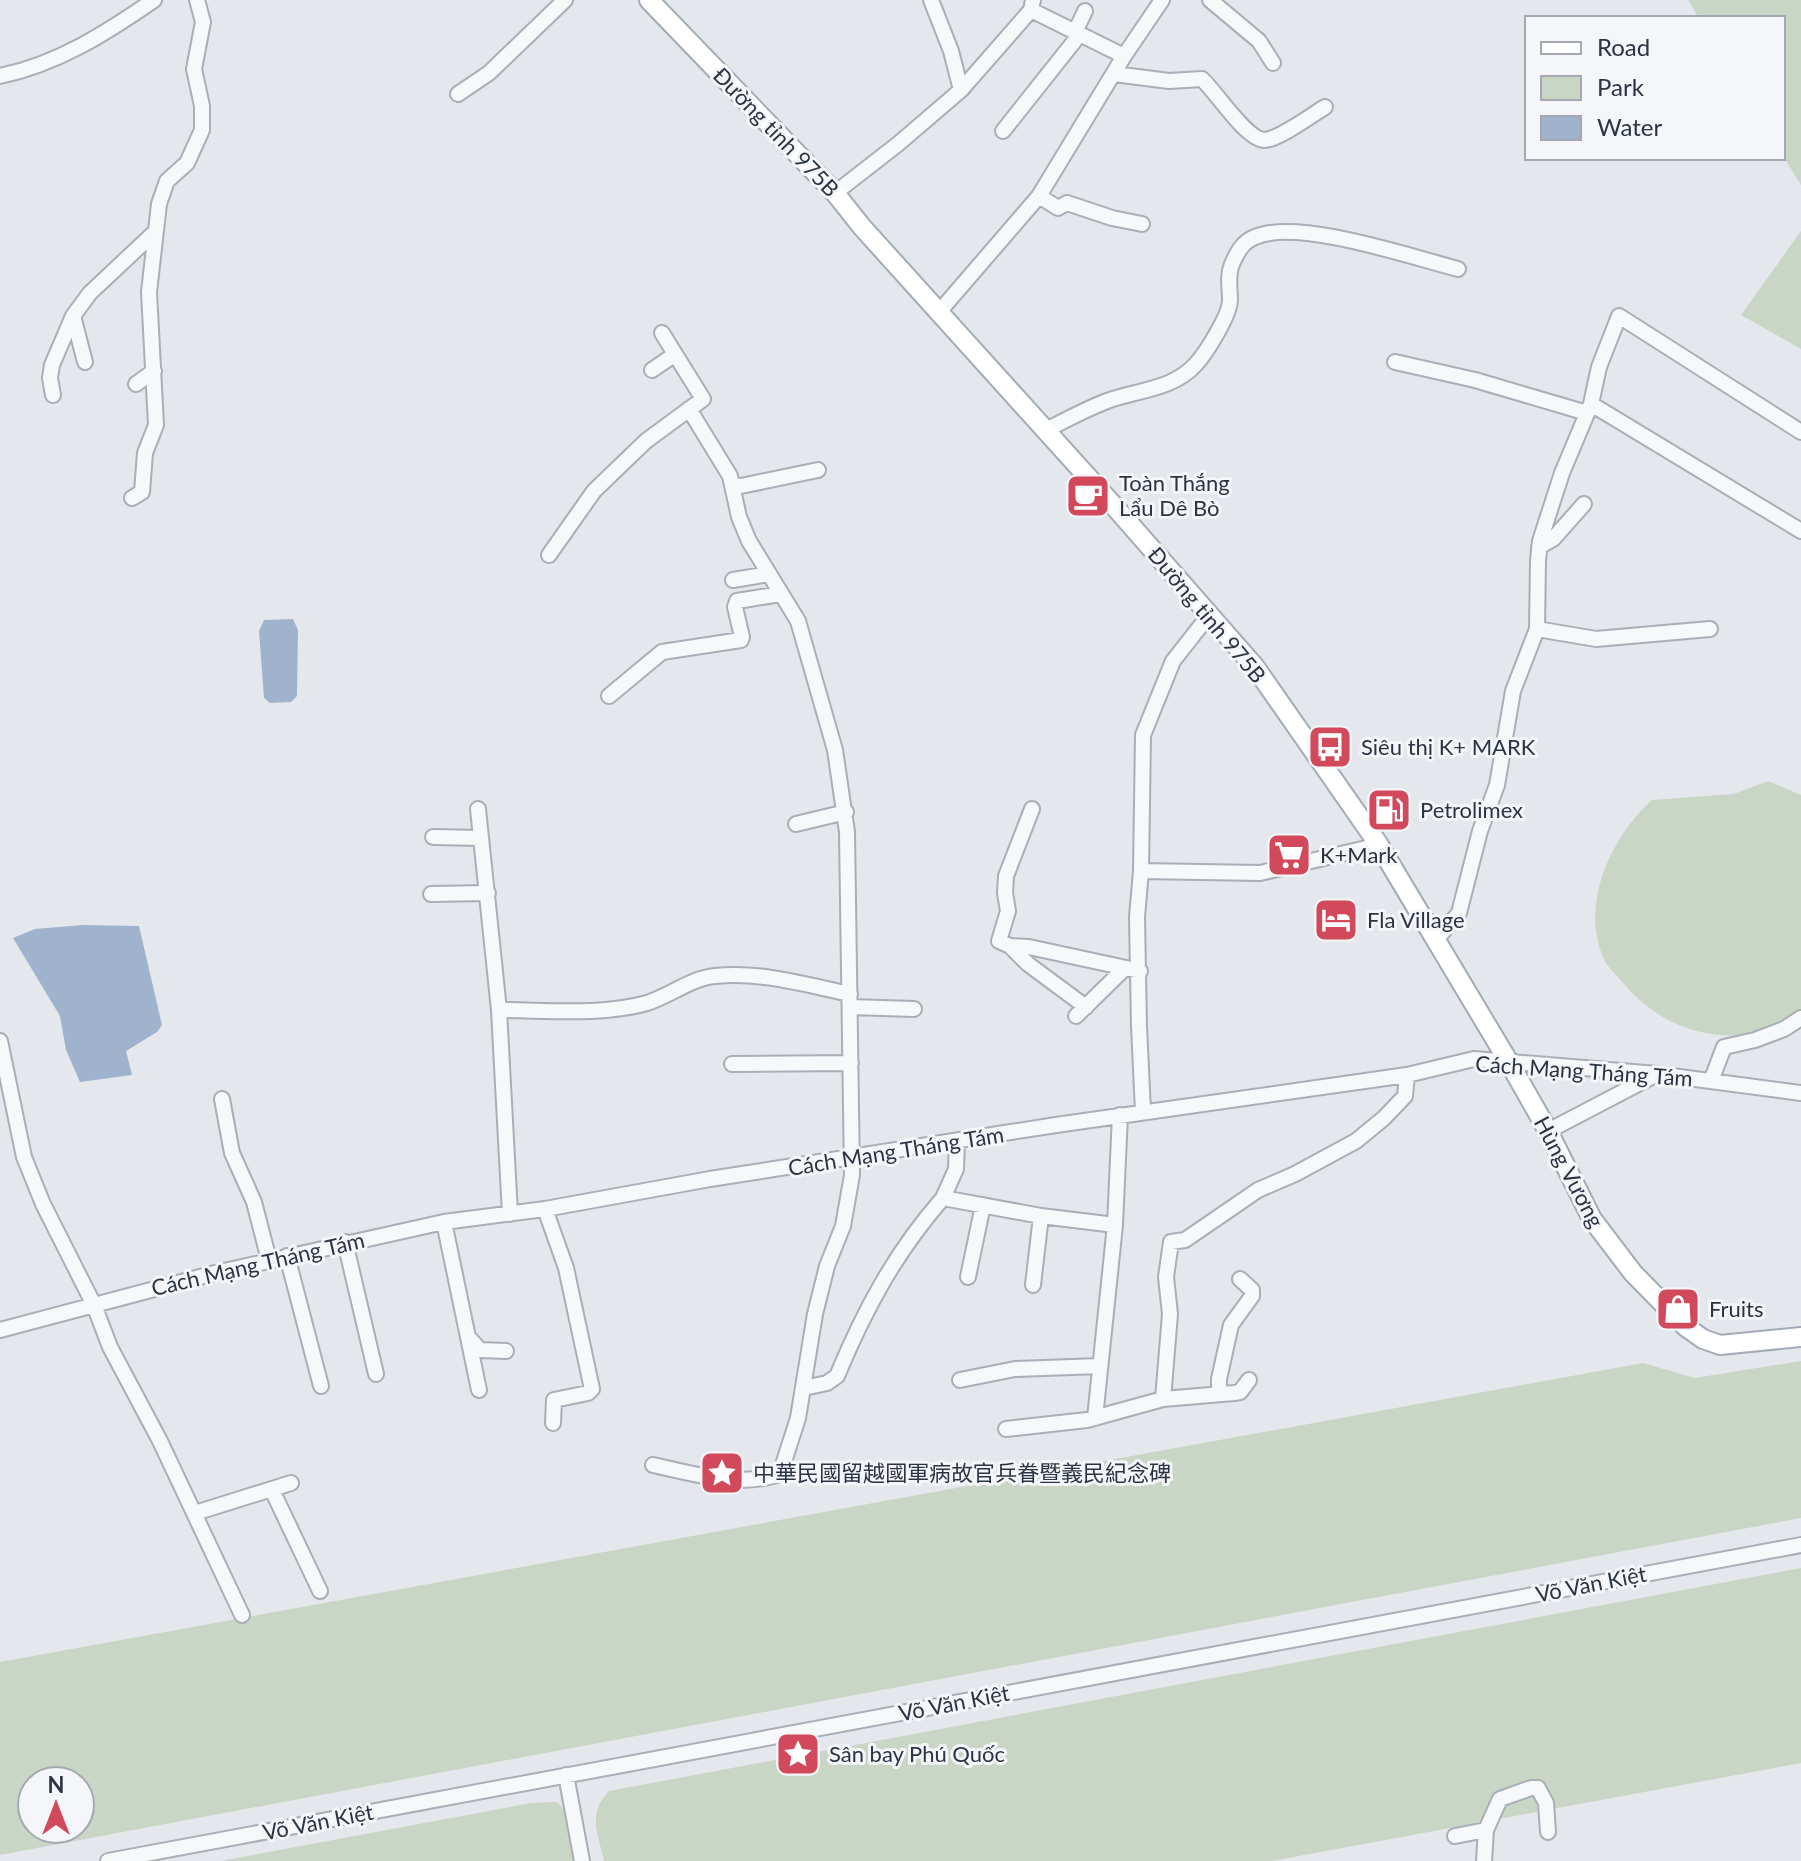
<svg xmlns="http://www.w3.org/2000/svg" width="1801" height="1861" font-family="Lato,'Noto Sans SC',sans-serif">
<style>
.green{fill:#c9d6c5;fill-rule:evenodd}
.water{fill:#9fb4cc}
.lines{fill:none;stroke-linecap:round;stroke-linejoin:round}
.minor-casing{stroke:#a9aeb7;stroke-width:18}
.major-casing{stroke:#a3abb8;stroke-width:22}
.minor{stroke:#f7f8fa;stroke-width:14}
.major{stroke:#fff;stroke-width:18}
.labels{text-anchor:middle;stroke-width:6;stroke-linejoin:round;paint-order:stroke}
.street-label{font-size:22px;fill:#2b3445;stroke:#f4f6f9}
.poi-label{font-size:22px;fill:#2b3445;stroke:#f4f6f9;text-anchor:start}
</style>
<rect width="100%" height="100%" fill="#e4e7ec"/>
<path class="green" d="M1688 0H1801V185L1783 156V18H1699Z
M1801 231V349L1741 315Z
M1768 781 1801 795V1013C1743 1053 1669 1037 1625 985 1617 976 1606 966 1602 955 1581 901 1612 836 1652 800L1734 794Z
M1801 1361V1518L0 1855V1662L1643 1363 1695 1378ZM32 1781H80V1829H32Z
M1801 1568V1763L1272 1861H604C598 1833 587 1814 609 1791Z
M557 1802 567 1812 575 1861H221L531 1803Z"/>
<path class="water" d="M293 619 298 630 297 696 291 702 270 703 264 698 259 631 264 620Z
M83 925 139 926 162 1025 157 1032 126 1051 132 1075 80 1082 66 1050 60 1016 13 938 35 929Z"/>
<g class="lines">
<g class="minor-casing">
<path id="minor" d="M931 0 951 51 961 90
M1210 0 1259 41 1273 63
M1031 10 1124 56
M1075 32 1085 11
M1114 74 1169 81 1202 79C1216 92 1246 139 1264 140 1278 140 1312 115 1325 107
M0 76C58 64 106 33 154 0
M458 94 489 73 565 0
M1003 131 1080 34
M835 193 898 144 961 90 1031 10 1033 0
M1039 196 1058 208 1067 203 1112 218 1142 224
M939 312 1039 196 1124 56 1162 0
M73 316 85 362
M1395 362 1475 380 1587 413
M652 370 674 355
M136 384 154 371
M53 395 50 378 52 365 73 316 90 293 156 231
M1591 404 1801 531
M1046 430C1066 420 1086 409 1107 401 1136 390 1173 390 1196 364 1206 353 1230 315 1230 300 1230 288 1227 276 1232 264 1237 253 1242 242 1255 237 1297 218 1411 257 1458 269
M733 485 741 486 818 470
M132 498 142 492 145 453 156 425 149 292 159 204 167 181 187 163 202 130V106L194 69 203 22 197 0
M1539 547 1553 539 1584 504
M549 555 594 491 646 441 703 399 662 333
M733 580 769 574
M1537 629 1596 639 1710 629
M609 696 662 652 741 640 742 637 735 607 737 601 781 594
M478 809 499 1010 510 1214
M1032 809 1006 876 1005 893 1008 911 999 941 1010 946 1029 947 1140 971
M796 824 846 812
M433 837 481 838
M1141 871 1260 873 1379 845
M431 894 488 893
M1435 941 1459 913 1480 831 1497 785 1513 691 1537 629 1538 561 1540 541 1562 473 1591 404 1599 367 1619 316 1801 432
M1010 946 1028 964 1086 1007
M850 1007 914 1009
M499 1010C546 1010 600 1016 647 1003 670 996 691 978 715 976 761 971 806 985 850 994
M1076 1016 1125 968
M0 1041 24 1157 43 1204 94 1305 110 1347 160 1441 242 1615
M732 1064 851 1063
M1711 1081 1724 1047 1755 1040 1784 1029 1801 1018
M222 1099 232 1153 254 1202 269 1260
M1143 1112 1139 1026 1137 917 1141 871 1143 735 1173 661 1210 614
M1548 1131 1657 1074
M957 1141 956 1169 943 1198 1041 1216 1115 1225
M545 1209 566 1268 592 1389 588 1393 554 1400 553 1423
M444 1222 479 1390
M345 1242 376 1374
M287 1256 321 1386
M968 1277 983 1205
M1033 1285 1041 1216
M0 1330 215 1273 444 1222 545 1209 710 1179 1056 1125 1407 1075 1474 1059 1657 1074 1801 1093
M470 1339 480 1350 506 1351
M960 1380 1015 1369 1100 1366
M804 1388 827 1383 837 1376C865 1309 895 1253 943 1198
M1219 1394V1379L1231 1325 1252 1296V1290L1240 1279
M1163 1399 1170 1314 1166 1277 1171 1242 1185 1240 1258 1190 1295 1174 1356 1141 1384 1118 1405 1096 1407 1075
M1095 1418 1115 1225 1120 1115
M1006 1429 1087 1420 1163 1399 1234 1393 1240 1392 1249 1380
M653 1465C695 1474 737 1488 780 1474L798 1418 815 1314 827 1266 843 1226 852 1175 847 832 835 750 798 621 749 541 739 517 730 476 689 409
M272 1490 320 1591
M195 1513 291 1483
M566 1775 582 1861
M1455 1836 1486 1830 1500 1799 1531 1788H1538L1546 1803 1548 1832
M108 1861 1801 1545
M1484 1861 1486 1830"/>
</g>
<g class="major-casing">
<path id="major" d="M649 0 835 193 862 227 1114 506 1255 667 1379 845 1510 1064 1548 1131 1592 1219 1633 1273 1686 1327 1703 1339 1720 1345 1801 1337"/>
</g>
<use href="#minor" class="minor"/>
<use href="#major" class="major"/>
</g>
<defs>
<g id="cafe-square" transform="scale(2.3)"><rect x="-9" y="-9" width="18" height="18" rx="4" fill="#d1495b" stroke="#f4f6f9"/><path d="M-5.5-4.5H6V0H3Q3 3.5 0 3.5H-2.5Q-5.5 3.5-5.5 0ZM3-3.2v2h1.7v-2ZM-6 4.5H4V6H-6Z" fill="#fff"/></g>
<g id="bus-square" transform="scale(2.3)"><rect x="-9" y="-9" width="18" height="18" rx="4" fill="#d1495b" stroke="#f4f6f9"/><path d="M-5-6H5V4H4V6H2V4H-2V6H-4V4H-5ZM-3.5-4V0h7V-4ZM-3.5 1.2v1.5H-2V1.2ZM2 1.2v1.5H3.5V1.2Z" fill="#fff"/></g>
<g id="fuel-square" transform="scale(2.3)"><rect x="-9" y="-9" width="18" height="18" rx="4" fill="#d1495b" stroke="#f4f6f9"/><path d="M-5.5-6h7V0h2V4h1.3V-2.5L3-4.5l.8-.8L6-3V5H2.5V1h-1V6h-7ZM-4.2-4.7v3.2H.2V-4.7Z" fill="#fff"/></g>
<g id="supermarket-square" transform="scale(2.3)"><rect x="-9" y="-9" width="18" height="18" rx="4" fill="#d1495b" stroke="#f4f6f9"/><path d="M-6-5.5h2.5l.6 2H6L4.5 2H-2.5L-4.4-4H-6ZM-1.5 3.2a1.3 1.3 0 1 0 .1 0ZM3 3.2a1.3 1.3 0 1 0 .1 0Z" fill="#fff"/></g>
<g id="hotel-square" transform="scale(2.3)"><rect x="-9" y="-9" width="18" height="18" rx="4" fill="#d1495b" stroke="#f4f6f9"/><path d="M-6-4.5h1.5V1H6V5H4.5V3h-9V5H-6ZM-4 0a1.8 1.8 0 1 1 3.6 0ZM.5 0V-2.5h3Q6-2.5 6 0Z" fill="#fff"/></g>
<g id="shop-square" transform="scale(2.3)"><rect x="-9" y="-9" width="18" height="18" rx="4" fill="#d1495b" stroke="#f4f6f9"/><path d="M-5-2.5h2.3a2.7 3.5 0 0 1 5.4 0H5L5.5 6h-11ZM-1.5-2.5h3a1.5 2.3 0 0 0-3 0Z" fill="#fff"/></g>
<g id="sight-square" transform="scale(2.3)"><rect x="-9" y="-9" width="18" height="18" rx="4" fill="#d1495b" stroke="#f4f6f9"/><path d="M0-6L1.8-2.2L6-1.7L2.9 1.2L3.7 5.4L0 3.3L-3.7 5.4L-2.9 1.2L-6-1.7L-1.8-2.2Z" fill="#fff"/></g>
</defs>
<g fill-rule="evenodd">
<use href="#cafe-square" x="1088" y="496"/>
<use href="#bus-square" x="1330" y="747"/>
<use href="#fuel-square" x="1389" y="810"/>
<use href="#supermarket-square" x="1289" y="855"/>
<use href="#hotel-square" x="1336" y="920"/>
<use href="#shop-square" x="1678" y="1309"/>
<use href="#sight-square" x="722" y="1473"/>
<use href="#sight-square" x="798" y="1754"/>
</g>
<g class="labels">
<g class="street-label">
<text transform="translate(776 132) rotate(46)" y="8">Đường tỉnh 975B</text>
<text transform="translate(1207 615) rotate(50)" y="8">Đường tỉnh 975B</text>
<text transform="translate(1584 1071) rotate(4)" y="8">Cách Mạng Tháng Tám</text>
<text transform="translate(896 1151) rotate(-9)" y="8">Cách Mạng Tháng Tám</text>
<text transform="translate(1569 1172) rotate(62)" y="8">Hùng Vương</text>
<text transform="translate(258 1264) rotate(-13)" y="8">Cách Mạng Tháng Tám</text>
<text transform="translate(1591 1584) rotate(-11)" y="8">Võ Văn Kiệt</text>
<text transform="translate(954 1703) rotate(-11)" y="8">Võ Văn Kiệt</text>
<text transform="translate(318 1822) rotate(-11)" y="8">Võ Văn Kiệt</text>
</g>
<g class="poi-label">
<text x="1119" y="491">Toàn Thắng<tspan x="1119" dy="25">Lẩu Dê Bò</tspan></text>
<text x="1361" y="755">Siêu thị K+ MARK</text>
<text x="1420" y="818">Petrolimex</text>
<text x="1320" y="863">K+Mark</text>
<text x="1367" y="928">Fla Village</text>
<text x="1709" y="1317">Fruits</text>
<text x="753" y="1481">中華民國留越國軍病故官兵眷暨義民紀念碑</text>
<text x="829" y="1762">Sân bay Phú Quốc</text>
</g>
</g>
<rect x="1525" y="16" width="260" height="144" fill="#f4f6f9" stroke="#a4a8b1" stroke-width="2"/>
<rect x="1541" y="42" width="40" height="12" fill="#ffffff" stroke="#a4a8b1" stroke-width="2"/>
<text x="1597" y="56" font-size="24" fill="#2b3445">Road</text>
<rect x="1541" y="76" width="40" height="24" fill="#c9d6c5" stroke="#a4a8b1" stroke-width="2"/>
<text x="1597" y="96" font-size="24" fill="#2b3445">Park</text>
<rect x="1541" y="116" width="40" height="24" fill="#9fb4cc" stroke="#a4a8b1" stroke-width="2"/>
<text x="1597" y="136" font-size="24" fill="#2b3445">Water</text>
<g transform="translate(56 1805)"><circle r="38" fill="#f4f6f9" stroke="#a4a8b1" stroke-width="2"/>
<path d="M0-6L14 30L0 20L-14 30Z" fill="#d1495b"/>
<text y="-12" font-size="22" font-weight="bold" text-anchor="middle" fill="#2b3445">N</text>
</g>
</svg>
